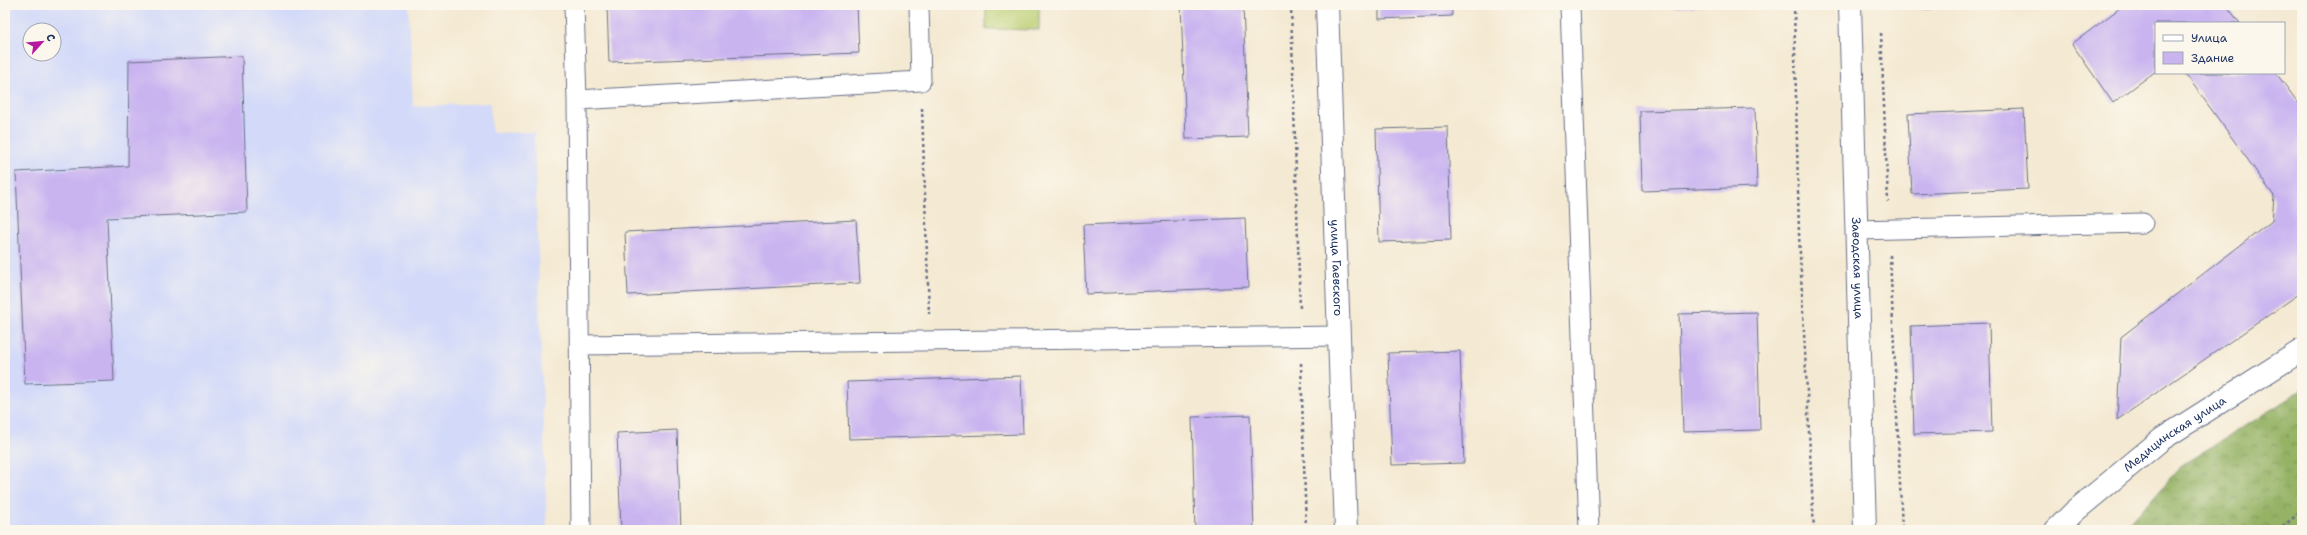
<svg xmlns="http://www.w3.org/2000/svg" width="2307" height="535" font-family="'Shantell Sans',sans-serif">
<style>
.built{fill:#d2d9f9;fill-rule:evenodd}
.forest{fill:url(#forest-crowns);stroke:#587062}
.green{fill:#bccf73;stroke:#6c7f68}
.building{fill:#c9b4f0}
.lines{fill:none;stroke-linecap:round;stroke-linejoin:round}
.service-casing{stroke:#677087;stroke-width:21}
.minor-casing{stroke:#677087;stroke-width:24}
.tertiary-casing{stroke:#677087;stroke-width:24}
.path{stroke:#677087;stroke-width:2.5;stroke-dasharray:3 3;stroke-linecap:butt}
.service{stroke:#fff;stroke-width:19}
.minor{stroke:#fff;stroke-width:22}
.tertiary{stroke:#fff;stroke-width:22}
.labels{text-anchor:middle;stroke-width:3.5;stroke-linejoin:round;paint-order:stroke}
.street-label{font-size:12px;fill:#1b2f5e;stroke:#fbf7ec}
</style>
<defs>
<pattern id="forest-crowns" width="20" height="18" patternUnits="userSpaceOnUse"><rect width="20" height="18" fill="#95b265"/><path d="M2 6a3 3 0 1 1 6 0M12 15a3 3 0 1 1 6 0" fill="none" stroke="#799156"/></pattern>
</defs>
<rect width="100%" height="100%" fill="#fbf7ec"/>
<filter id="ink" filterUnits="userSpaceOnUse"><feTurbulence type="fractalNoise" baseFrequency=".025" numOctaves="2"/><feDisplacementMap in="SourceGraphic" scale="8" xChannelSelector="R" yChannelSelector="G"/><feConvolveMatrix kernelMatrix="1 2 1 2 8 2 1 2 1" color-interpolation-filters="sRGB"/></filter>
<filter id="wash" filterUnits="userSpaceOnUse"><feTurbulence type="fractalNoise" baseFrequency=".012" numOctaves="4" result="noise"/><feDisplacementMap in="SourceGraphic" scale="16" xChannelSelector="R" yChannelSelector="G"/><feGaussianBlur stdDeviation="0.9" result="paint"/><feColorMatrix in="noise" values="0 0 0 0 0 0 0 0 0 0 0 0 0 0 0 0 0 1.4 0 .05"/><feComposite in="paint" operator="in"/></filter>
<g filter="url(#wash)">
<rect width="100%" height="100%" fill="#f4e9d2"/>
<path class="built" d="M5 5H409L413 106 490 103 492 133 534 132 547 530H5ZM30 30H54V54H30Z"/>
<path class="forest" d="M2302 388V530H2124L2182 465 2288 399Z"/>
<path class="green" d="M986 5H1039V30L986 29Z"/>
<g id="blocks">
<path class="building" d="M607 5H857L859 53 609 62Z
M1181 5H1243L1248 137 1186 139Z
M1379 5H1452V16L1379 19Z
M1672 5H1702V6L1672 8Z
M1916 5H1992V7L1917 9Z
M2124 5H2226L2240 23H2156V71L2113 103 2072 44Z
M242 56 247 212 107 218 114 381 25 384 16 172 128 166 129 61Z
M2185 73H2276L2302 108V292L2117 420 2121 337 2272 221 2274 196Z
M1755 108 1757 187 1642 191 1640 111Z
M2024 109 2028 189 1912 194 1908 114Z
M1448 127 1451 240 1379 242 1376 129Z
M1245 218 1248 287 1086 294 1083 225Z
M856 220 860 283 628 295 625 232Z
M1757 312 1760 430 1683 432 1679 314Z
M1989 323 1992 432 1914 434 1911 326Z
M1460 351 1464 463 1392 465 1388 353Z
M1021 376 1023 434 849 439 847 382Z
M1250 415 1254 530H1195L1192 417Z
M677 430 681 530H621L617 433Z"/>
</g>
</g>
<g filter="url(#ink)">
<use href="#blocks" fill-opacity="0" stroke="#677087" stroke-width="1"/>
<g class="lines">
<g class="service-casing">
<path id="service" d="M574 5 577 100 581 530
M1570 5 1589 530
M577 100 921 81 919 5
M1857 230 2143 223
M579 345 1339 336"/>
</g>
<g class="minor-casing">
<g id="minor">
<path id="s1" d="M1327 5 1346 530"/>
<path id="s2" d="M2056 530 2075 511 2162 439 2302 350"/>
</g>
</g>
<g class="tertiary-casing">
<g id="tertiary">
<path id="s3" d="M1850 5 1865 530"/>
</g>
</g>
<path class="path" d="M1291 5 1300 310
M1794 5 1799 234 1814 530
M1881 33 1888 202
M922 108 929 314
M1890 255 1902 530
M1301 363 1306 530
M2278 530 2302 511"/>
<use href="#service" class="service"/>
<use href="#minor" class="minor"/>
<use href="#tertiary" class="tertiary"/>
</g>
</g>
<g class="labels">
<g class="street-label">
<text dy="4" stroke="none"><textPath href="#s1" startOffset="263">улица Гаевского</textPath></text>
<text dy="4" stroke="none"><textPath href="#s3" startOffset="263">Заводская улица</textPath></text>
<text dy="4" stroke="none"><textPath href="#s2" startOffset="153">Медицинская улица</textPath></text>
</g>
</g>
<rect width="2307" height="535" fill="none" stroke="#fbf7ec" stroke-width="20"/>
<rect x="2155" y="22" width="130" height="52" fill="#fbf7ec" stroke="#a1a7b3"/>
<rect x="2163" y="35" width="20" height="6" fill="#ffffff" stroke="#a1a7b3"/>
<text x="2191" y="42" font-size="12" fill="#1b2f5e">Улица</text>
<rect x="2163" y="52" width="20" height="12" fill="#c9b4f0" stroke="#a1a7b3"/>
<text x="2191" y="62" font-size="12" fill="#1b2f5e">Здание</text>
<g transform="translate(42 42) rotate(63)"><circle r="19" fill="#fbf7ec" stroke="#a1a7b3"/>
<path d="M0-3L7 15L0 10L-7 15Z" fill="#b5179e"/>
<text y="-6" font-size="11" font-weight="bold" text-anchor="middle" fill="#1b2f5e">С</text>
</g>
</svg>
